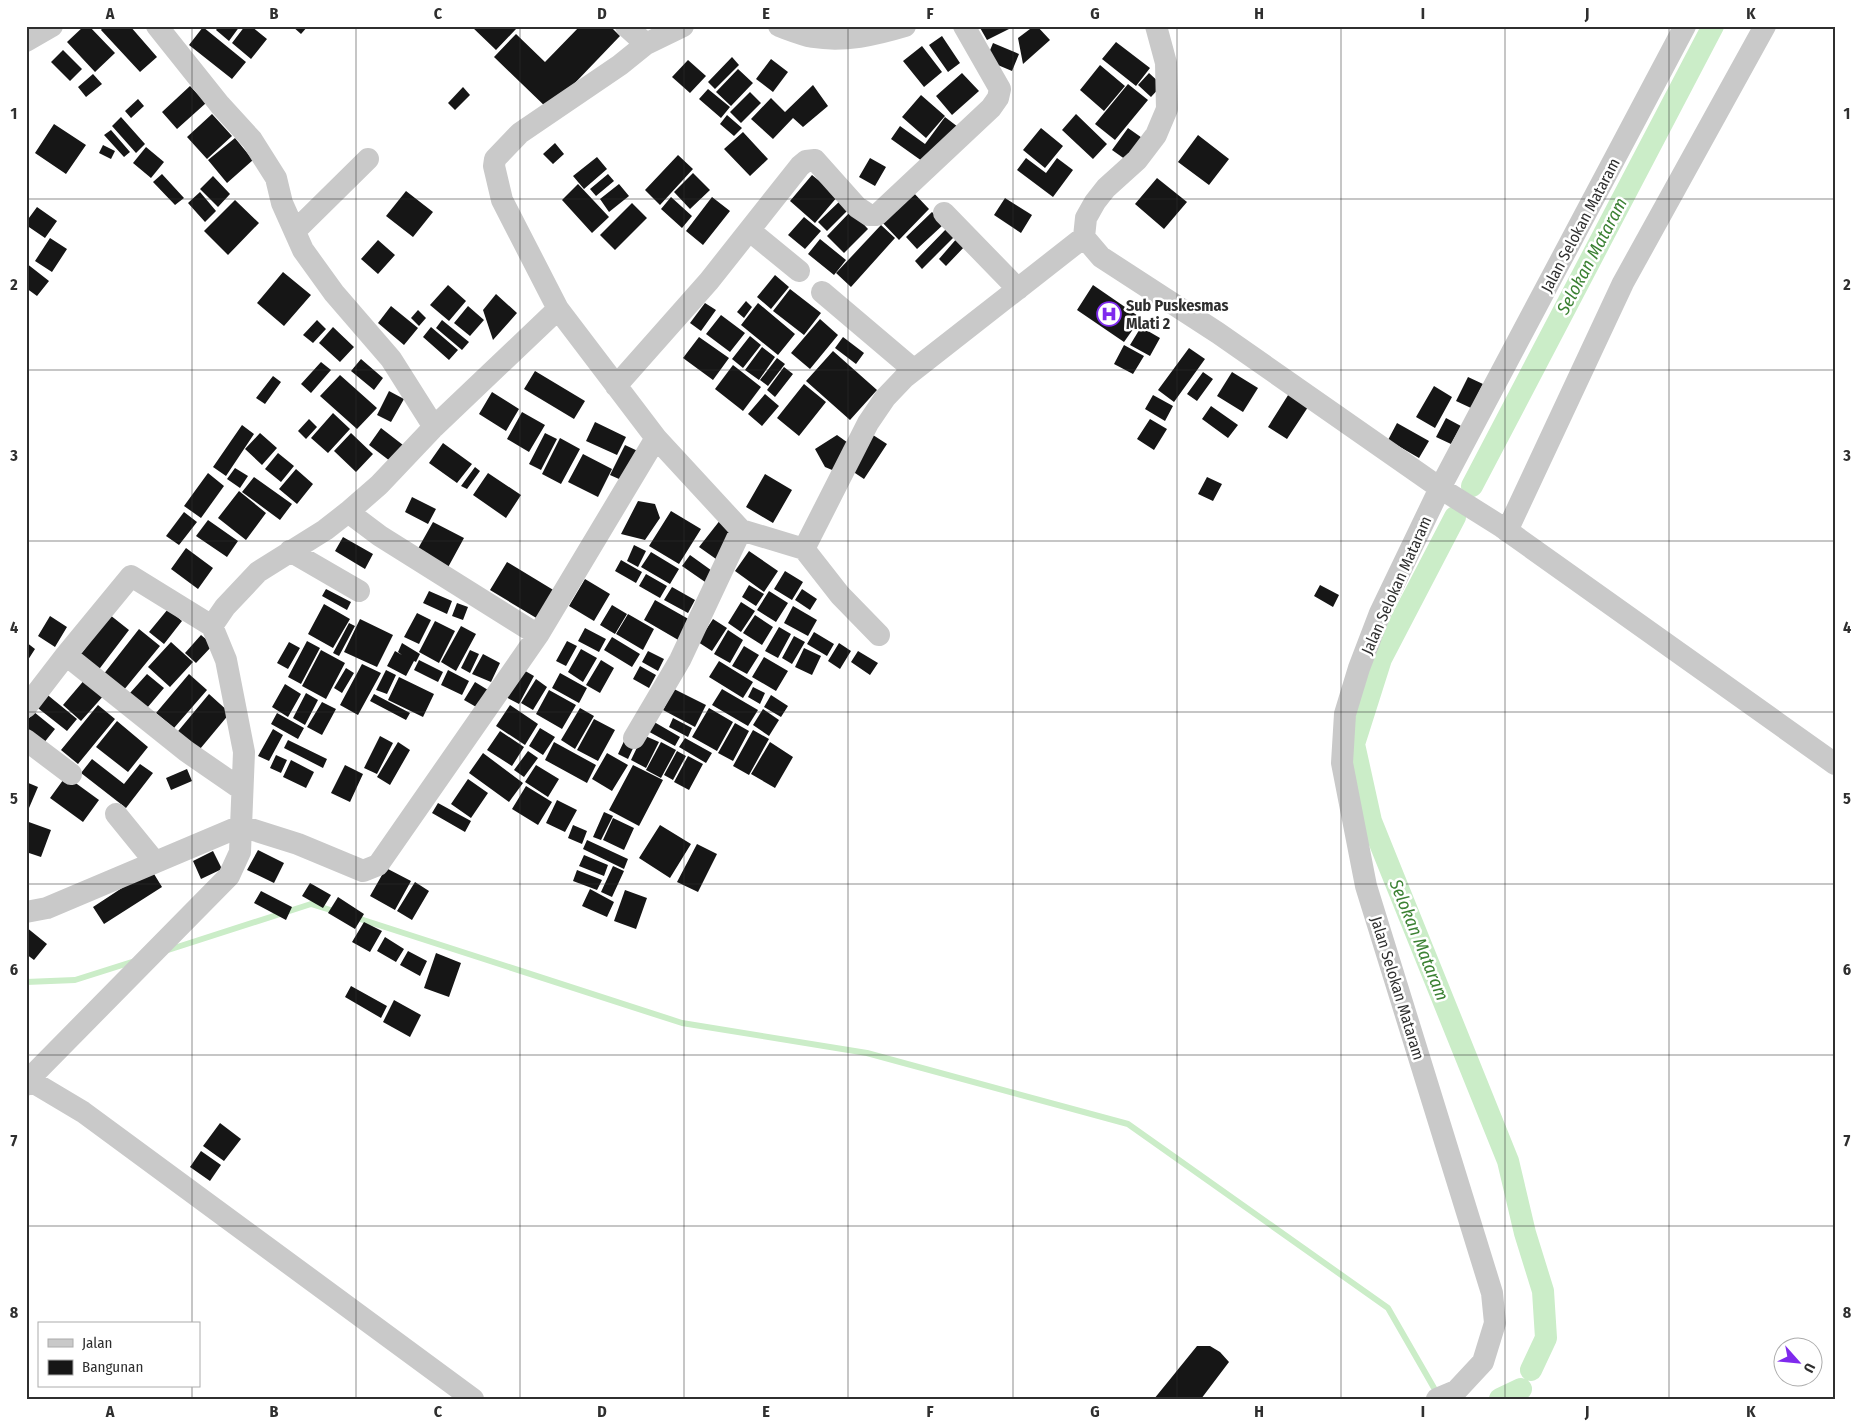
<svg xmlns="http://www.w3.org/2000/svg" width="1861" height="1425" font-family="'Fira Sans Condensed',sans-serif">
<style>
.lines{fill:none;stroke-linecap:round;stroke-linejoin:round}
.stream{stroke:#cbedc8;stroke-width:6}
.canal{stroke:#cbedc8;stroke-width:22}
.building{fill:#161616}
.minor{stroke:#c9c9c9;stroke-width:22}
.grid{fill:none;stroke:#2f2f2f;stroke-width:1;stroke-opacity:0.55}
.labels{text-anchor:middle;stroke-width:5;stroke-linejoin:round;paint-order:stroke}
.street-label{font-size:16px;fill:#2f2f2f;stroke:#fff}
.poi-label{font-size:16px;font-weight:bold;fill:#2f2f2f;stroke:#fff;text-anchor:start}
.water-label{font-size:18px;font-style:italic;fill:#3b8133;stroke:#fff}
.neatline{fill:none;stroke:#2f2f2f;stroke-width:2}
.grid-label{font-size:16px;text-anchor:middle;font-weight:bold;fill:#2f2f2f}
</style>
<rect width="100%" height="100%" fill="#fff"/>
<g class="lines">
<path class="stream" d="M354 917 682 1023 867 1053 1128 1124 1388 1308 1434 1388
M168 950 311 904 337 912
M26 982 75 980 135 961"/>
<path class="canal" d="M1472 486 1713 26
M1455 517 1381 659 1354 744 1371 821 1508 1161 1525 1233 1543 1291 1546 1338 1531 1370
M1500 1399 1521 1389"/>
</g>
<path class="building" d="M84 26H89L115 53 95 72 67 42Z
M104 26H130L157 57 140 72 101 30Z
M219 26H240L229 41 216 30Z
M245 26H251L267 39 251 59 232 43Z
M292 26H308L301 34Z
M471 26H514L516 29 496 50Z
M580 26H610L620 36 549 110 494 57 516 34 545 62Z
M979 26H1015L987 40Z
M1034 26H1037L1050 40 1023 64 1018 38Z
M203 27 246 62 232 79 189 45Z
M942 36 960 63 948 72 929 45Z
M1116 42 1150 68 1136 86 1102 59Z
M993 43 1019 54 1012 71 986 60Z
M922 46 942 72 924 87 903 61Z
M63 50 82 69 70 81 51 62Z
M732 57 739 65 715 89 708 82Z
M771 59 788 72 773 92 756 79Z
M688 60 706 76 690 93 672 77Z
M1100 65 1125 86 1104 111 1080 90Z
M738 69 753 83 731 106 716 92Z
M962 73 979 91 952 115 936 96Z
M1149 73 1162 85 1151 97 1138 85Z
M93 74 102 84 86 97 78 87Z
M1128 84 1148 100 1115 140 1095 124Z
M813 85 828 106 803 127 793 118 773 139 751 119 771 98 785 112Z
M190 86 206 103 177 129 162 112Z
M463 87 470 95 455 110 448 103Z
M708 89 730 107 721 118 699 99Z
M750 92 761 103 741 123 730 112Z
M921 95 945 116 926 138 902 117Z
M138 99 144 106 131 118 125 111Z
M212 114 232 136 207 159 187 137Z
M1076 114 1107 144 1093 159 1062 130Z
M727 115 742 128 734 136 720 124Z
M121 117 145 144 136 153 112 126Z
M945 117 958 127 929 166 891 139 900 126 925 144Z
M54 124 86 145 66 174 35 153Z
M1041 128 1063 146 1045 168 1023 150Z
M1128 128 1145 140 1129 162 1112 150Z
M111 130 130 152 124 157 104 135Z
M743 132 768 159 750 176 724 149Z
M1198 135 1229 159 1209 185 1178 162Z
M235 138 253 160 227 183 208 160Z
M555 143 564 154 553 164 543 154Z
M103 145 115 151 111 159 99 153Z
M146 147 164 162 151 178 133 163Z
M678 155 693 169 660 205 645 190Z
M597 157 607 169 584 189 573 176Z
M870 158 886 167 875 186 859 177Z
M1026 158 1046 173 1057 158 1073 170 1053 197 1017 170Z
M693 173 710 190 690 209 674 192Z
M162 174 184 198 175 205 153 182Z
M608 174 614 181 596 196 590 189Z
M812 175 838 196 815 223 790 201Z
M213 176 230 194 218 207 200 189Z
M1157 178 1187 202 1164 229 1135 204Z
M578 184 609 217 592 233 562 200Z
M619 184 629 196 609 212 600 199Z
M911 190 929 209 899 240 880 220Z
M406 191 433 212 413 237 386 216Z
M200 192 216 211 205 222 188 203Z
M671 197 692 216 682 228 661 209Z
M712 197 730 211 703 245 686 231Z
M1005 198 1032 215 1021 233 994 215Z
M842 199 851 207 827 231 818 222Z
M235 200 259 223 228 255 204 231Z
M632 203 647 218 615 250 600 235Z
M37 207 57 221 45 238 26 225V222Z
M851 211 868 229 844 253 827 236Z
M932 212 944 224 917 249 906 237Z
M804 217 821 231 805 249 788 235Z
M881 225 895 238 851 287 836 273Z
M949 226 957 234 922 269 915 261Z
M958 237 966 245 946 266 939 259Z
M50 238 67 249 52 272 35 261Z
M820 239 846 260 834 275 808 254Z
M378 240 395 255 378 274 361 259Z
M26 263 49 281 37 296 26 288Z
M283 272 311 295 284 326 257 303Z
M775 275 789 287 771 309 757 297Z
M448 285 466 301 449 321 430 305Z
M1093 285 1141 318 1124 342 1077 310Z
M790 289 821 313 804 335 773 311Z
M496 294 517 313 493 340 483 310Z
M746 301 752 307 744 318 737 312Z
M705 303 716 310 701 331 690 323Z
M758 303 795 334 778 355 741 325Z
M391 306 418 328 404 345 378 323Z
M468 306 484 320 470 336 454 323Z
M418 310 426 318 419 326 411 318Z
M721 315 745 333 730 352 706 334Z
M820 319 838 335 810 369 791 353Z
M317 320 326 329 313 343 303 335Z
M442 320 469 342 462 350 436 328Z
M333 327 354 347 340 362 319 343Z
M431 327 458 350 449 360 423 337Z
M1141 327 1160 338 1150 356 1130 345Z
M750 336 761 345 743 368 732 359Z
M699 337 729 358 713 380 683 358Z
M843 337 864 353 856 364 835 348Z
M1124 345 1144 356 1133 374 1114 364Z
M762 347 775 357 759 380 745 370Z
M1189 348 1205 359 1174 402 1158 390Z
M833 351 877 390 850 420 806 381Z
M777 358 785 364 768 386 760 380Z
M361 359 383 378 374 390 351 371Z
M321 362 331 370 311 393 301 384Z
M733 365 761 387 743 411 715 389Z
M784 367 793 374 775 397 767 390Z
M535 371 585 401 574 419 524 389Z
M1203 372 1213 379 1197 401 1187 394Z
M1232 372 1258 388 1243 412 1217 396Z
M340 375 377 408 357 429 320 396Z
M273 376 281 382 265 404 256 398Z
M1468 377 1483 384 1471 408 1456 401Z
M804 384 826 402 799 436 777 418Z
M1434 386 1452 397 1435 428 1416 417Z
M389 391 404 399 391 422 377 415Z
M492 392 519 409 506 431 479 414Z
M1290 392 1310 404 1287 439 1268 427Z
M765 394 779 406 762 426 748 414Z
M1153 395 1173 406 1165 421 1145 409Z
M1211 406 1238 425 1228 438 1202 419Z
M522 412 545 425 529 452 507 439Z
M333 413 350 429 328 453 311 438Z
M1446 418 1461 426 1451 444 1436 437Z
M309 419 317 427 306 439 298 431Z
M1150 419 1167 429 1154 450 1137 439Z
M595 422 626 437 617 455 586 441Z
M1397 423 1429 441 1419 458 1388 440Z
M242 425 254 434 226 476 213 467Z
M381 428 403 445 390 461 369 445Z
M260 433 277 448 262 465 245 449Z
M351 433 373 454 356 472 334 451Z
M545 433 557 439 541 470 529 464Z
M837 435 851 445 837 472 825 467 815 449Z
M873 435 887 444 864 479 849 469Z
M560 438 580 449 561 484 542 474Z
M443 443 472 464 457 483 429 463Z
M625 445 642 453 628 483 610 475Z
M278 453 294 466 281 482 265 469Z
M583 454 612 469 598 497 568 482Z
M475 467 480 471 467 489 461 486Z
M235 468 248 476 240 488 227 479Z
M296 469 313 484 297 504 279 489Z
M208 473 224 486 201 518 184 506Z
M488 473 521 495 506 518 473 495Z
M765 474 792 490 773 523 746 507Z
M254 477 292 504 280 520 242 492Z
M1207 477 1222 484 1213 501 1198 494Z
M239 491 266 513 246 540 218 518Z
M412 497 436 509 428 524 405 512Z
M638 501 655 504 660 518 645 540 621 534Z
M671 511 701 529 679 564 649 546Z
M184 512 197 522 179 545 166 536Z
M721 519 733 530 716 559 699 547Z
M208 520 238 541 227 557 196 536Z
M433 522 464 538 446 571 415 554Z
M343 537 373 554 365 569 335 551Z
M634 545 646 551 638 567 627 561Z
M186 548 213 568 198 589 171 569Z
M749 551 778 571 764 592 735 571Z
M651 552 679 569 670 584 641 567Z
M690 555 715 573 708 584 682 566Z
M621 560 642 572 636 583 615 571Z
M507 562 555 591 538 619 490 590Z
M785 571 803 582 792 600 774 589Z
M646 574 667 586 660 598 639 586Z
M585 579 610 594 594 621 569 606Z
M749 585 764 594 756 606 742 597Z
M1320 585 1339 595 1333 607 1314 596Z
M672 587 695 600 688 613 664 600Z
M326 589 351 602 347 610 322 596Z
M802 589 817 599 810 610 795 600Z
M429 591 452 601 447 614 423 603Z
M769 591 788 603 776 622 757 610Z
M655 600 692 621 680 641 644 620Z
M741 602 755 611 741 632 728 623Z
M457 603 468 607 463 620 452 616Z
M324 604 350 619 333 648 308 634Z
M612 605 627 614 615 634 600 625Z
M793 606 817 620 808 636 784 623Z
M168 609 182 621 164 644 149 632Z
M417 613 431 620 419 644 404 637Z
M628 614 654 629 643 650 616 634Z
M110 615 129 630 97 672 78 658Z
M755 615 773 627 762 645 743 633Z
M50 616 67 627 55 647 38 636Z
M360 619 393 635 377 667 344 652Z
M713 619 727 628 712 651 698 642Z
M435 621 455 631 439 663 419 652Z
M349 623 355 626 339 656 333 653Z
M461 626 476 634 456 671 441 662Z
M779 627 791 634 778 658 765 651Z
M585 628 606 639 599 652 578 641Z
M139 629 160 646 123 691 103 675Z
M728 630 743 640 730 663 714 654Z
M814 632 834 644 827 656 807 644Z
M201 635 213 645 196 663 185 653Z
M794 636 805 642 792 664 782 658Z
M612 637 640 654 632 667 604 650Z
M307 641 320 648 301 684 288 677Z
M567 641 577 646 566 666 556 661Z
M26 642 35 649 26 663Z
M171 642 193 662 170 687 148 667Z
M289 642 300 648 288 669 277 663Z
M402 643 420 654 416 662 414 661 406 676 387 666 395 651 402 655 398 652Z
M839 643 851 651 840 669 828 661Z
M744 646 759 655 747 674 732 666Z
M804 648 821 656 812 675 795 667Z
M581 649 597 658 583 682 568 672Z
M321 650 345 663 326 699 302 686Z
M470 650 479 654 470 673 461 668Z
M648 651 664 659 658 671 642 662Z
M858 651 878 663 870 675 851 662Z
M483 654 500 663 491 682 472 674Z
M764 657 788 671 776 691 752 677Z
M419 660 443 672 438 682 414 670Z
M601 660 614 668 600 693 586 685Z
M719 661 753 682 743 698 709 677Z
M362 664 381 673 358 715 340 705Z
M640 666 656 675 649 688 633 679Z
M346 668 354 673 342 693 334 688Z
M520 668 534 676 519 704 504 696Z
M386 670 396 675 387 694 376 690Z
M448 670 469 681 462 695 441 685Z
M560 673 587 688 579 703 552 688Z
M147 674 164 688 147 708 130 693Z
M189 674 207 690 174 728 156 713Z
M399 677 434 694 423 717 388 700Z
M86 678 105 694 81 721 63 705Z
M536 679 547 687 533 710 521 703Z
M475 682 488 690 478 708 464 700Z
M285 684 301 694 288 717 272 707Z
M753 687 765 693 760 704 748 697Z
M674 689 706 705 695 727 663 710Z
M722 689 758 710 748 726 712 705Z
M549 690 576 705 562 729 536 714Z
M44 692 77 719 67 731 34 705Z
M306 693 318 700 305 725 293 718Z
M209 694 230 713 195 755 174 736Z
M374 694 410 713 406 720 370 701Z
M771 695 788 706 781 717 764 707Z
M322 702 336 709 322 735 307 727Z
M98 705 115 719 78 764 61 750Z
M510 705 538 724 525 745 496 726Z
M580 708 594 716 575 749 561 740Z
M709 708 733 722 717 751 692 737Z
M763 709 779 720 769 736 753 725Z
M34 712 55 729 43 744 26 731V722Z
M277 713 304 728 298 739 271 724Z
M673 718 692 728 688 737 669 727Z
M594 719 615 730 598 761 577 750Z
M649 719 680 737 675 746 644 729Z
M117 721 148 747 128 772 96 747Z
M735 723 749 731 733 761 718 753Z
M540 728 555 737 543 755 529 746Z
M273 729 283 735 269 761 258 756Z
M753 730 769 739 749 775 733 766Z
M500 731 524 747 512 766 487 750Z
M643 735 659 742 646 768 631 760Z
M380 736 393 743 377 774 364 768Z
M685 738 712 753 706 763 679 747Z
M625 739 635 744 628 759 618 754Z
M288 740 327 759 323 768 284 748Z
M398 742 410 750 390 785 377 777Z
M554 742 596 765 587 783 545 760Z
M661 742 676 750 661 778 646 770Z
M770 742 793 757 775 788 751 774Z
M528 751 538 758 524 777 514 770Z
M677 751 686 756 673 780 664 775Z
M483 753 523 783 509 802 469 773Z
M607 753 628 765 612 791 592 779Z
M276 755 287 760 281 773 270 768Z
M688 756 703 764 689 790 674 782Z
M92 759 124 784 140 764 153 773 126 808 81 773Z
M291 760 314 772 306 788 283 777Z
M345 765 363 774 350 802 331 793Z
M536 765 559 779 548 797 525 782Z
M633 765 645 771 644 773 645 771 663 780 639 826 609 810Z
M187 769 192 781 171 790 166 778Z
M66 776 99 800 83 822 50 798Z
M468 779 488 793 471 818 451 804Z
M26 782 38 787 26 815Z
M526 786 552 802 538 825 512 809Z
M557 800 577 810 565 832 546 823Z
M438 803 471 821 465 832 432 813Z
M604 812 613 816 601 840 593 837Z
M613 818 634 828 624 850 603 840Z
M26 821 51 830 41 857 26 852Z
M573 825 587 831 582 844 568 838Z
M660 825 691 844 670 878 639 858Z
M587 840 628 859 624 869 583 849Z
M697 844 717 854 698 892 677 882Z
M258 850 284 863 274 883 247 870Z
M213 851 222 869 201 879 193 861Z
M584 855 608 865 604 876 579 866Z
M613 866 624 871 612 897 601 892Z
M386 868 411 881 395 910 370 896Z
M151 869 162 887 104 924 93 907Z
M577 870 602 880 597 890 573 881Z
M415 882 429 891 412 920 397 911Z
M310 883 331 895 323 908 302 896Z
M590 889 614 902 607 917 582 906Z
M625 890 647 898 636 929 614 921Z
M261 891 292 907 286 920 254 903Z
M338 897 364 914 355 929 328 913Z
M364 922 382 931 370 952 352 942Z
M26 927 47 944 34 960 26 954Z
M385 937 404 949 396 962 377 951Z
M408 951 427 961 420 976 400 965Z
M436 953 461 963 449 997 424 988Z
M351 986 387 1006 381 1018 345 997Z
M394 1000 421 1015 410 1037 383 1022Z
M220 1123 241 1139 224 1161 203 1146Z
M201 1151 221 1165 210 1181 190 1167Z
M1197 1346H1210L1220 1352 1229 1362 1201 1399H1154Z"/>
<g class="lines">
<path class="minor" d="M157 26 220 105 252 140 276 178 282 203 303 250 334 293 391 359 434 427
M626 26 646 44
M683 26 646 44 620 65 520 133 495 159 494 166 502 200 558 309 656 438 741 530 804 549 868 423 885 398 905 377 1084 237
M779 26C790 30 802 35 813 37 845 42 875 35 905 26
M1156 26 1166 63 1167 109 1156 135 1137 160 1106 188 1095 202 1086 218 1084 237 1101 257 1218 333 1440 488 1502 527 1835 764
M26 41 52 26
M944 213 1018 289
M295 231 368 159
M750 231 799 271
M822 292 914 370
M616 386 709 281 800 166 806 161 815 160 857 207 869 215H877L991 108 998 98 1000 89 964 26
M348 512 380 536 538 635
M1507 531 1623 283 1765 26
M804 549 840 595 879 635
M290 551 359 591
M212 626 225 607 258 572 325 530 348 512 379 485 434 427 558 309
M66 655 186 751 241 789
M26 707 66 655 131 576 212 626 226 660 244 752 240 852 229 876 28 1080 26 1085
M634 738 680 660 741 530
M26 740 71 774
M116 814 155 862
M26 912 47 908 241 826 298 844 363 871 378 865 538 635 656 438
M26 1078 83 1112 473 1399
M1437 1399 1456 1391 1483 1362 1495 1323 1492 1293 1366 886 1342 763 1345 714 1359 668 1380 613 1440 488 1685 26"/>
</g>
<path class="grid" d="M192 26V1324M356 26V1399M520 26V1399M684 26V1399M848 26V1399M1013 26V1399M1177 26V1399M1341 26V1399M1505 26V1399M1669 26V1399M26 199H1835M26 370H1835M26 541H1835M26 712H1835M26 884H1835M26 1055H1835M26 1226H1835M192 1386V1399"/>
<defs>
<g id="hospital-ring" transform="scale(1.25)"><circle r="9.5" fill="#fff" stroke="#7f2aed" stroke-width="1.5"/><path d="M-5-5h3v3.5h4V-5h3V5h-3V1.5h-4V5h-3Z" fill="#7f2aed"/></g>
</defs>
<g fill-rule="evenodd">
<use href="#hospital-ring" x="1109" y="314"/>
</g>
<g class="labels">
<g class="street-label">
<text transform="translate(1580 225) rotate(-62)" y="6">Jalan Selokan Mataram</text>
<text transform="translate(1396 585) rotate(-66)" y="6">Jalan Selokan Mataram</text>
<text transform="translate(1398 988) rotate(73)" y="6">Jalan Selokan Mataram</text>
</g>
<g class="poi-label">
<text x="1126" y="311">Sub Puskesmas<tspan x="1126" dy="18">Mlati 2</tspan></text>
</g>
<g class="water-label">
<text transform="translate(1592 256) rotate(-62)" y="6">Selokan Mataram</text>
<text transform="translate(1419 940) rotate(68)" y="6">Selokan Mataram</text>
</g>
</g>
<rect width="1861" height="1425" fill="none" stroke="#ffffff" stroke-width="55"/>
<rect x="38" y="1322" width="162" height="65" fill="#ffffff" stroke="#acacac"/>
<rect x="48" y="1339" width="25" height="8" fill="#c9c9c9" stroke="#acacac"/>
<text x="82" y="1348" font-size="15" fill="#2f2f2f">Jalan</text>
<rect x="48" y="1360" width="25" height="15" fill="#161616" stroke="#acacac"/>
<text x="82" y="1372" font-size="15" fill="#2f2f2f">Bangunan</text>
<g transform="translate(1798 1362) rotate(117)"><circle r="24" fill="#ffffff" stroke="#acacac"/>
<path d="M0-4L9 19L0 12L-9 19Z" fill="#7f2aed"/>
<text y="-8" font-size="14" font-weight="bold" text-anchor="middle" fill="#2f2f2f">U</text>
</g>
<rect x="28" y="28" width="1806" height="1370" class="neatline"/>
<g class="grid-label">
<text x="110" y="19">A</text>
<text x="274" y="19">B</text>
<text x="438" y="19">C</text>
<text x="602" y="19">D</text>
<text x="766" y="19">E</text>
<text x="930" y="19">F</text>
<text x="1095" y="19">G</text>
<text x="1259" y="19">H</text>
<text x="1423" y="19">I</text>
<text x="1587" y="19">J</text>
<text x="1751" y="19">K</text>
<text x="14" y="119">1</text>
<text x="1847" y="119">1</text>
<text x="14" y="290">2</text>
<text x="1847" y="290">2</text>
<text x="14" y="461">3</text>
<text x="1847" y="461">3</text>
<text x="14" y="633">4</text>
<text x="1847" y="633">4</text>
<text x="14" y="804">5</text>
<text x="1847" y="804">5</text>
<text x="14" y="975">6</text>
<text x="1847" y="975">6</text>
<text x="14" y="1146">7</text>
<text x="1847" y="1146">7</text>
<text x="14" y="1318">8</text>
<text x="1847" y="1318">8</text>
<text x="110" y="1417">A</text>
<text x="274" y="1417">B</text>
<text x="438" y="1417">C</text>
<text x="602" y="1417">D</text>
<text x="766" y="1417">E</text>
<text x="930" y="1417">F</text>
<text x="1095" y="1417">G</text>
<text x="1259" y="1417">H</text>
<text x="1423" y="1417">I</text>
<text x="1587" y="1417">J</text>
<text x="1751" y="1417">K</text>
</g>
</svg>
